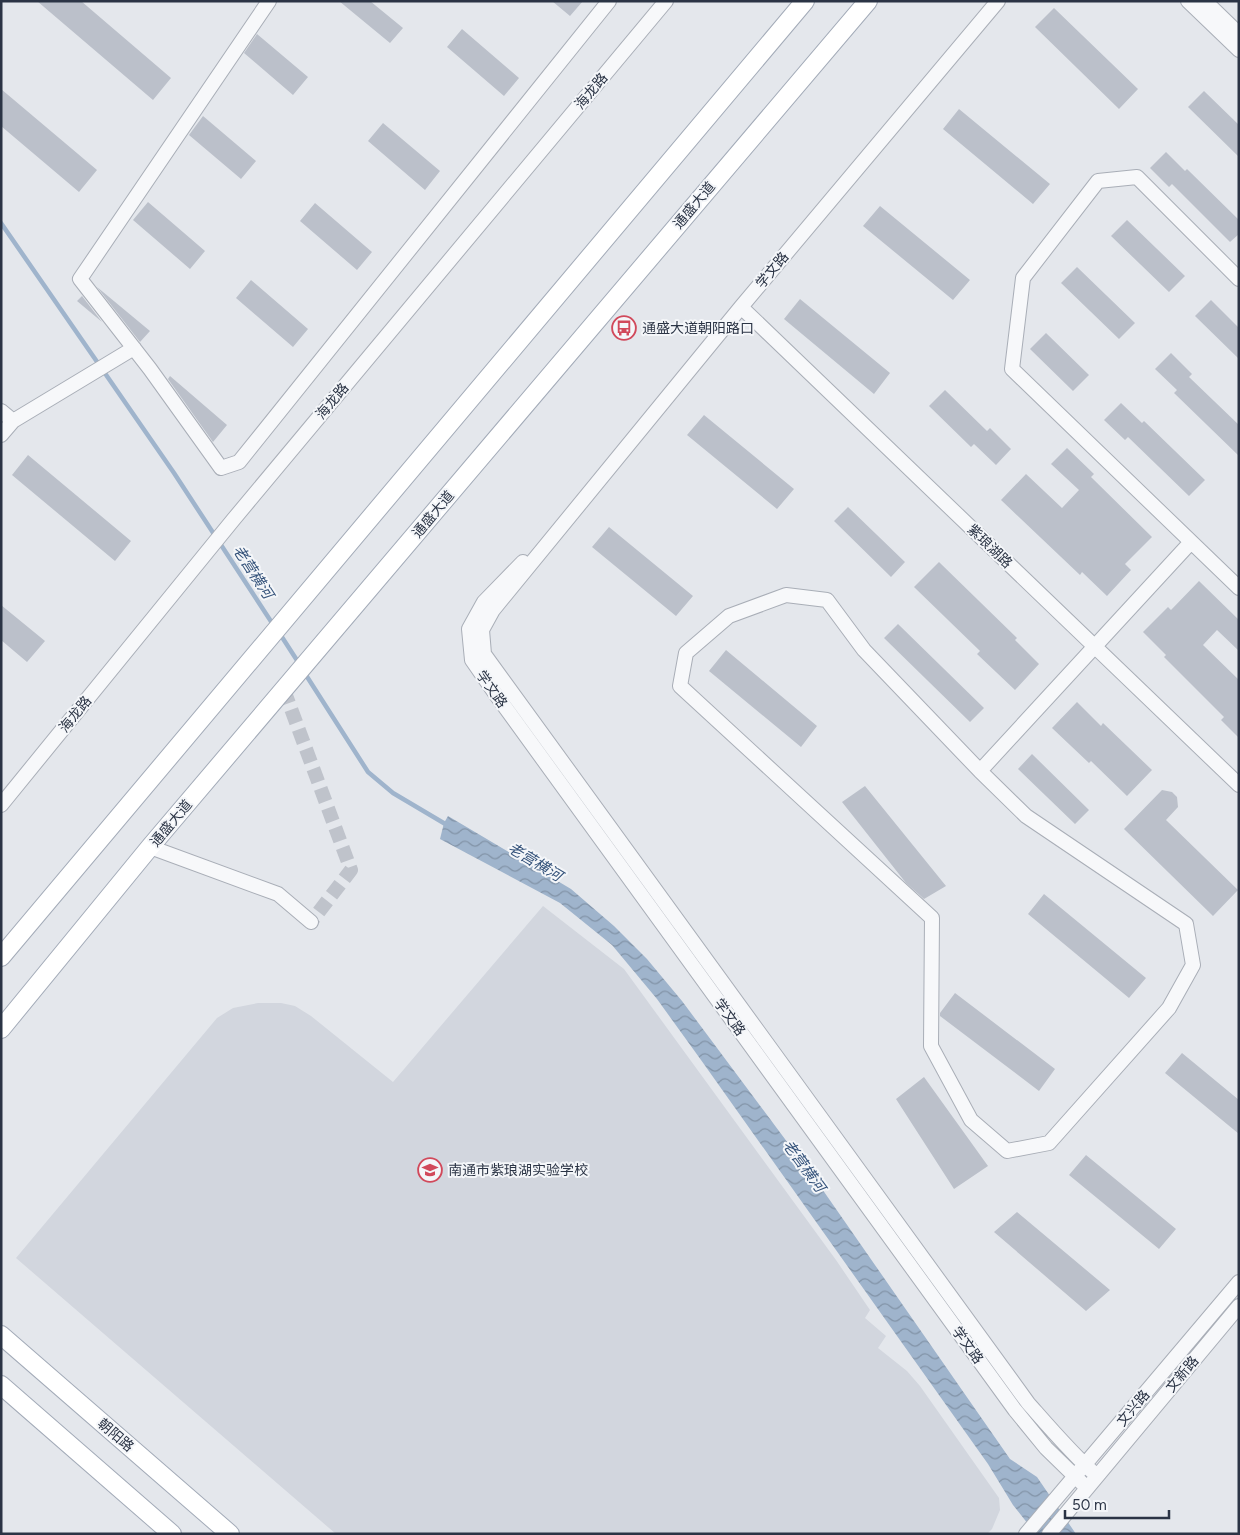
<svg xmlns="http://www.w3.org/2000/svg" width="1240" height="1535" font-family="Figtree,'Noto Sans SC',sans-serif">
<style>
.built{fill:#d2d6de}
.water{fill:url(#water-waves)}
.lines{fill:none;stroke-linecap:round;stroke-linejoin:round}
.stream{stroke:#9fb4cc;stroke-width:4.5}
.building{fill:#bbc0ca}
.minor-tunnel{stroke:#bfc3cb;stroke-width:14;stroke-dasharray:14 7;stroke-linecap:butt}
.minor-casing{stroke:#a9aeb7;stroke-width:16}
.major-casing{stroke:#a3abb8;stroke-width:20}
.minor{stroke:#f7f8fa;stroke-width:14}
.major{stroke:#fff;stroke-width:18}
.labels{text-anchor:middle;stroke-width:4;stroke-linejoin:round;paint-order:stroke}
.street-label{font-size:14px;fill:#2b3445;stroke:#f4f6f9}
.poi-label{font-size:14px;fill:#2b3445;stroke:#f4f6f9;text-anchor:start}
.water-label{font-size:15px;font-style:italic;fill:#34527a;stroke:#f4f6f9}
</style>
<defs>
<pattern id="water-waves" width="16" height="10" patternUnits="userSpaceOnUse" patternTransform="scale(1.25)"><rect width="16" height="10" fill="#9fb4cc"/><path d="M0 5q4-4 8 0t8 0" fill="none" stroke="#8293a7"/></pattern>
</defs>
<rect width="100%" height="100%" fill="#e4e7ec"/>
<path class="built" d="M543 906 624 969 836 1260 870 1310 865 1318 886 1336 878 1348 907 1371 920 1386 999 1498 1000 1510 992 1529 987 1534H336L16 1258 217 1018 233 1008 258 1003H281L295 1006 311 1016 393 1082Z"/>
<path class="water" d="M448 816 571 889 614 926 647 959 682 1001 820 1186 1010 1459 1037 1477 1076 1534H1036L1013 1505 988 1464 701 1060 657 999 612 945 560 903 440 839 444 823Z"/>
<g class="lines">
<path class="stream" d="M1 223 174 473 274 626
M280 634 300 665
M304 672 368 772 393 793 447 825"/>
</g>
<path class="building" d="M37 1H81L171 78 153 100Z
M339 1H370L403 28 390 43Z
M552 1H583L570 16Z
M1054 8 1138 89 1119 109 1035 27Z
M462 29 519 78 504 96 447 47Z
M257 34 308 77 293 95 244 53Z
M1 89 97 170 79 192 1 126Z
M1204 91 1239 125V157L1188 107Z
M959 109 1050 184 1033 204 943 129Z
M203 116 256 161 241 179 189 135Z
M383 123 440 171 425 190 368 141Z
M1166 152 1185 171 1187 169 1239 220V234L1230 242 1172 184 1169 187 1150 168Z
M148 202 205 251 190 269 133 220Z
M315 203 372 252 357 270 300 221Z
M880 206 970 280 953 300 863 226Z
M1127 220 1185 276 1169 292 1111 236Z
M1077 267 1135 323 1119 339 1061 283Z
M251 280 308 329 293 347 236 298Z
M97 287 150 331 140 342Z
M82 296 102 322 77 301Z
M800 299 890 373 874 394 784 319Z
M1211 300 1239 328V359L1195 316Z
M1046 333 1089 375 1073 391 1030 349Z
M1171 353 1192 374 1189 377 1239 425V456L1174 393 1177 390 1155 369Z
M170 376 227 425 213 442 168 379Z
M945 390 987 431 990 428 1011 449 996 465 974 444 971 447 929 406Z
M1121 403 1142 423 1144 421 1205 480 1189 496 1128 437 1125 440 1104 420Z
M704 415 794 489 777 509 687 435Z
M1067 448 1094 474 1091 477 1152 537 1125 564 1131 570 1107 596 1082 572 1080 575 1001 500 1026 474 1062 508 1079 490 1051 464Z
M28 455 131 541 115 561 12 475Z
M848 507 905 562 891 577 834 521Z
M609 527 693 596 676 616 592 547Z
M939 562 1017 638 1015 640 1039 664 1015 690 977 654 980 651 914 587Z
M1199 581 1239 620V651L1217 630 1203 645 1239 680V738L1221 720 1224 717 1164 657 1166 655 1143 632 1168 607 1171 610Z
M1 605 45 641 27 662 1 640Z
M898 624 984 708 970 722 884 638Z
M726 650 817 726 801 747 709 671Z
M1077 702 1101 726 1103 723 1152 770 1127 796 1091 761 1089 763 1052 728Z
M1032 754 1089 810 1075 824 1018 769Z
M865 786 946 886 924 899 906 883 842 802Z
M1162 790 1172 792 1177 797 1178 807 1166 820 1238 890 1213 916 1124 829Z
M1044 894 1146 978 1129 998 1028 914Z
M955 993 1055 1069 1039 1091 940 1016V1013Z
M1182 1053 1239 1100V1134L1165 1073Z
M924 1077 988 1166 954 1189 896 1099Z
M1086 1155 1176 1229 1159 1249 1069 1175Z
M1017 1212 1110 1290 1086 1311 994 1232Z"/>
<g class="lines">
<path class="minor-tunnel" d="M284 690 351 870 311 922"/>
<g class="minor-casing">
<path id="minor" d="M269 1 80 279 150 369 221 468 239 462 609 1
M998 1 741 307 493 610 482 630 484 654 1028 1403C1050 1428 1072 1454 1097 1476
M1188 1 1239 50
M1205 1 1239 34
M1239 279 1137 177 1098 181 1023 278 1012 369 1239 588
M741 307 1239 785
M1 411 13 421
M1 435 13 421 134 348
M523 562 484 602 469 629 472 660 497 696 1015 1410 1046 1448 1087 1488
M786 595 827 600 864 650 980 771 1026 816 1186 924 1193 965 1169 1008 1049 1143 1007 1151 971 1120 931 1046 932 918 680 686 686 653 729 616Z
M980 771 1191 542
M1 805 233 520 666 1
M150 847 278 894 311 922
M1026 1534 1239 1282
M1049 1534 1239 1306"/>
</g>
<g class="major-casing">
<path id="major" d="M1 957C269 638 539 321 805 1
M1 1029 150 847 868 1
M1 1335 230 1534
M1 1385 172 1534"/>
</g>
<use href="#minor" class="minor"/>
<use href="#major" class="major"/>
</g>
<defs>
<g id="bus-ring" transform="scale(1.25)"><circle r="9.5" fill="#f4f6f9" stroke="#d1495b" stroke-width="1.5"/><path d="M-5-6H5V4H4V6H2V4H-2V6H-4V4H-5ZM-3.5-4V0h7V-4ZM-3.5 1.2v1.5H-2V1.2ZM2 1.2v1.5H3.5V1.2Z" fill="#d1495b"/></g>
<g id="school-ring" transform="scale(1.25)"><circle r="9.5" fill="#f4f6f9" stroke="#d1495b" stroke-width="1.5"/><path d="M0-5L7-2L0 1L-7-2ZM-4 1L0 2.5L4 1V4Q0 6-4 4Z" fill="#d1495b"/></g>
</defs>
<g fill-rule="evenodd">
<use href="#bus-ring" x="624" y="328"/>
<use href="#school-ring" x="430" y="1170"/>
</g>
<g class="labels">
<g class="street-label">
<text transform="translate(591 91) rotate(-50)" y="5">海龙路</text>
<text transform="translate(694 205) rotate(-50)" y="5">通盛大道</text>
<text transform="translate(772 270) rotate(-50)" y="5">学文路</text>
<text transform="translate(332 401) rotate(-50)" y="5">海龙路</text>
<text transform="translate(433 514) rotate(-50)" y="5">通盛大道</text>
<text transform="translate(990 546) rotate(44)" y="5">紫琅湖路</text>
<text transform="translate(492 689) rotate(55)" y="5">学文路</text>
<text transform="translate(75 714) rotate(-51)" y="5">海龙路</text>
<text transform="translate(171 823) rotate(-50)" y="5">通盛大道</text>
<text transform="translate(730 1017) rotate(54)" y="5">学文路</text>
<text transform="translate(968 1345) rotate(54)" y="5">学文路</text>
<text transform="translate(1182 1374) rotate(-50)" y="5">文新路</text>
<text transform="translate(1133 1408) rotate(-50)" y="5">文兴路</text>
<text transform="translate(116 1435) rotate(41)" y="5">朝阳路</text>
</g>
<g class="poi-label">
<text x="642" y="333">通盛大道朝阳路口</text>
<text x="448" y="1175">南通市紫琅湖实验学校</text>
</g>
<g class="water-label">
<text transform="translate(253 572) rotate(57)" y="5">老营横河</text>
<text transform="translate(535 862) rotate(31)" y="5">老营横河</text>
<text transform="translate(804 1166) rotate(54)" y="5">老营横河</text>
</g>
</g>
<rect width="1240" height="1535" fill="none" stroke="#2b3445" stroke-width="5"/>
<path d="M1065 1510v8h104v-8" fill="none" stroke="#2b3445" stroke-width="2.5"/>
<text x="1072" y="1510" font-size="15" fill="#2b3445" stroke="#f4f6f9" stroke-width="4" paint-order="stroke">50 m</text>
</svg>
